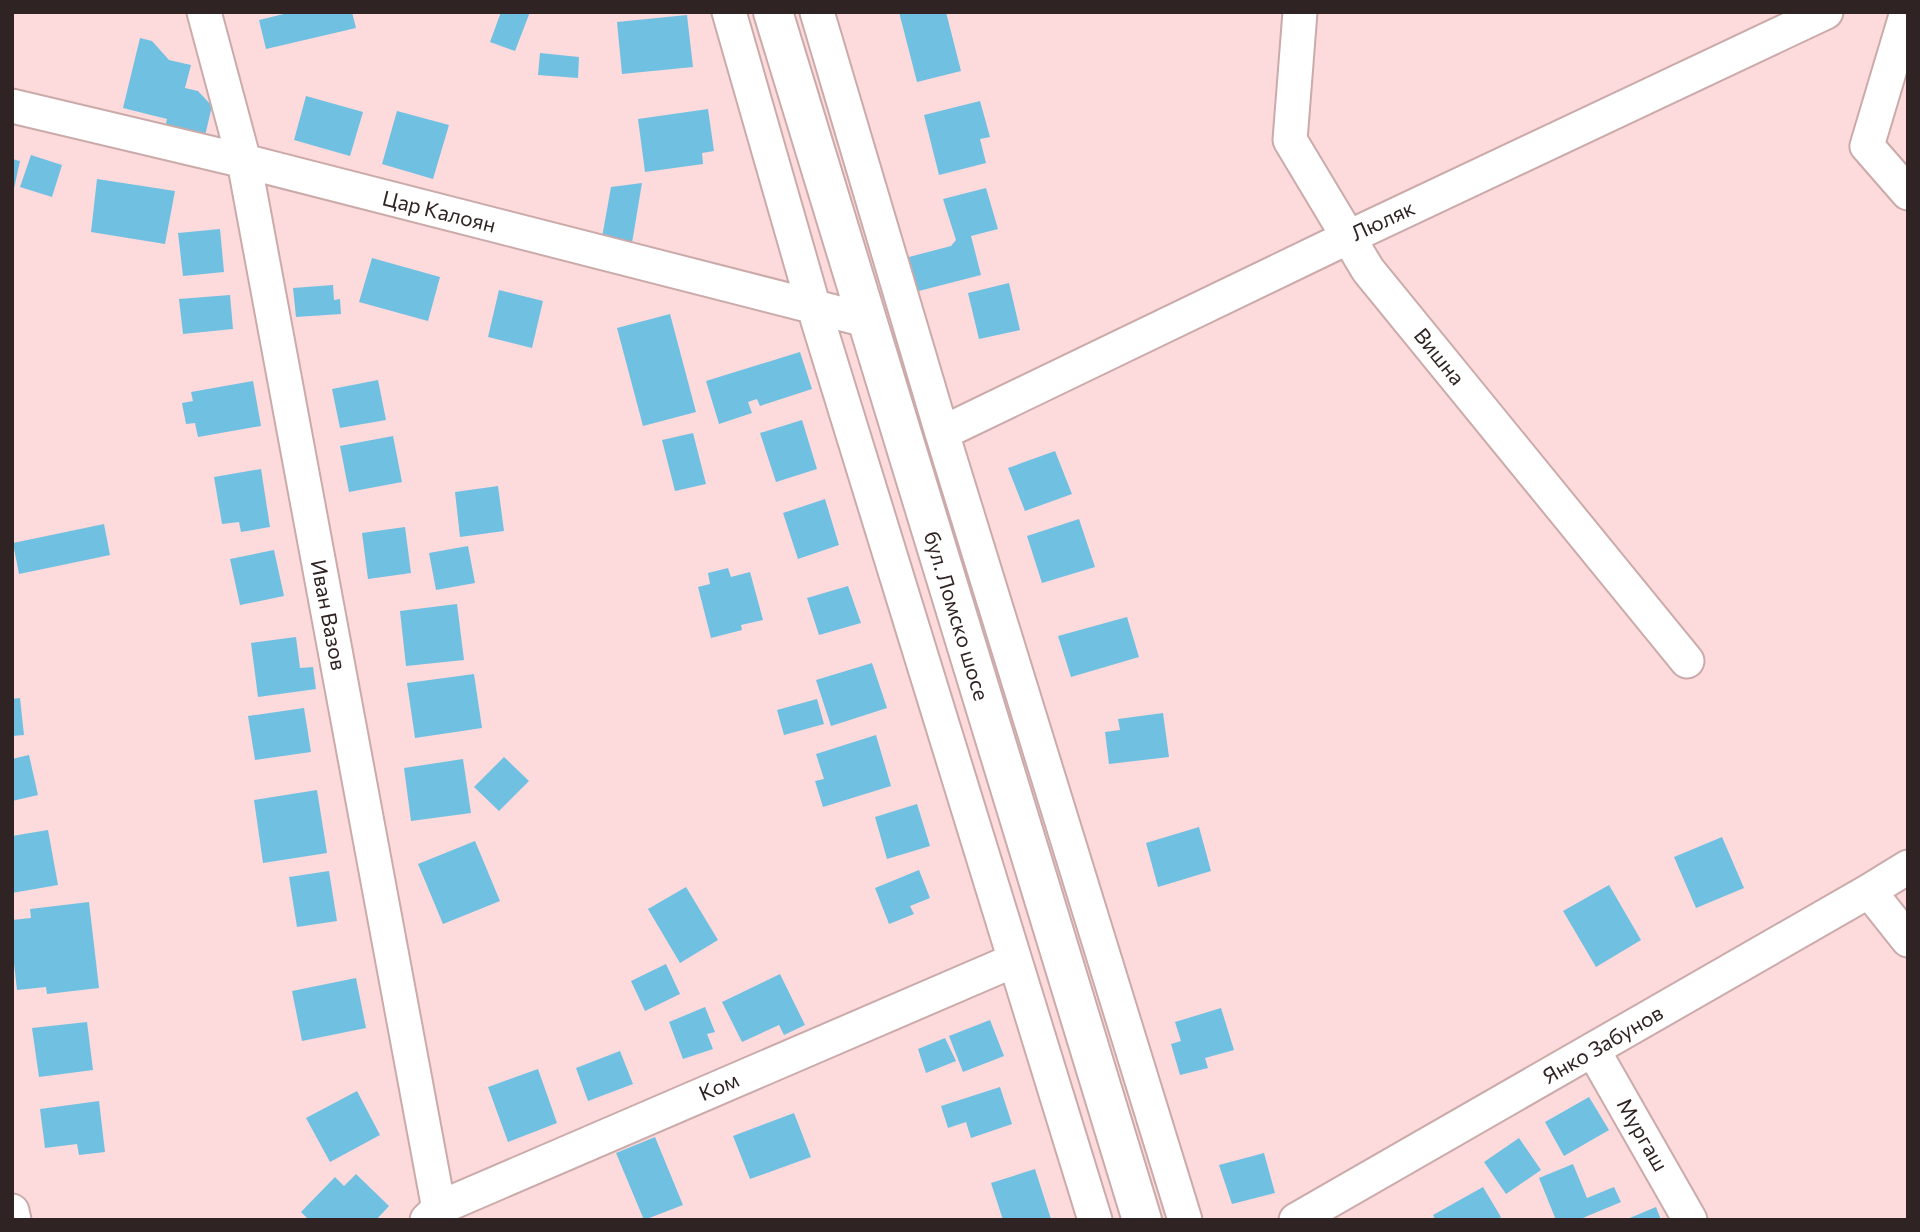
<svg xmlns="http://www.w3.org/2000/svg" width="1920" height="1232" font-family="Commissioner,sans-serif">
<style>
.building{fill:#70c0e2}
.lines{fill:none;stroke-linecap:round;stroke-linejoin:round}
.minor-casing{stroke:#cbaaaa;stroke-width:37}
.secondary-casing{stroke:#cbaaaa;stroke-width:42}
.minor{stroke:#fff;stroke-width:33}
.secondary{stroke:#fff;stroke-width:38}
.labels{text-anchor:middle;stroke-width:7;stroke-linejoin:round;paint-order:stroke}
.street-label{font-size:21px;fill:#302323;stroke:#fff}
</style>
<rect width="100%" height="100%" fill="#fddadb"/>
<path class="building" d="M292 12H352L356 28 266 49 259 20Z
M501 12H530L515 51 490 42Z
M899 12H946L961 71 917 82Z
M687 15 693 67 622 74 617 22Z
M140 38 152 41 169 60 191 65 185 88 198 91 212 106 204 140 164 131 167 119 123 108Z
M540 53 579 57 578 78 538 75Z
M306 96 363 112 350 156 294 140Z
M980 101 990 137 980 139 986 163 939 175 924 115Z
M708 109 714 151 702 153 703 164 645 172 638 119Z
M397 111 449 125 433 179 382 164Z
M31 155 62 165 52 197 20 187Z
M12 159 20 161 13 193H12Z
M97 179 175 191 165 244 91 232Z
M642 183 631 249 601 243 611 187Z
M986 188 998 229 971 236 981 275 915 292 905 258 951 246 956 240 943 199Z
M220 229 224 272 183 276 178 233Z
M372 258 440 277 428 321 359 302Z
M1009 283 1020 330 979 339 968 293Z
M333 285 334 300 340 299 341 314 296 317 293 288Z
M499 290 543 301 532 348 488 337Z
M230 295 233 329 183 334 179 299Z
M670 314 696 412 643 426 617 328Z
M800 352 812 389 760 406 757 399 748 402 752 413 719 424 706 381Z
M378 380 386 420 340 428 332 389Z
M253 381 261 426 198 437 195 423 186 424 182 403 193 401 191 392Z
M802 420 817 469 776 482 760 433Z
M693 433 706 484 675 491 662 440Z
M393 436 402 482 349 492 340 446Z
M1055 451 1072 494 1025 511 1008 468Z
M261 469 270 527 241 532 239 522 222 524 214 477Z
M498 486 504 531 460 537 455 492Z
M825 499 839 545 798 559 783 513Z
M1079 519 1095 567 1042 583 1027 536Z
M104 524 110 555 19 574 13 543Z
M405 527 411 573 368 579 362 533Z
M468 546 475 583 436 590 429 553Z
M274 550 284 596 240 605 230 559Z
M728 568 731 577 750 572 763 620 741 625 742 630 711 638 698 587 710 584 708 573Z
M848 586 861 623 819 635 807 598Z
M457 604 464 660 406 666 400 611Z
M1127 617 1139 657 1071 677 1058 636Z
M296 637 300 668 313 667 316 689 258 697 251 643Z
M872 663 887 708 831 726 816 680Z
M474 674 482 728 415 738 407 683Z
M20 698 24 735 12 736V699Z
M817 699 824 724 784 735 777 710Z
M304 708 311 752 255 760 248 716Z
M1163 713 1169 757 1109 764 1105 732 1120 730 1118 719Z
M876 735 891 786 823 807 815 781 824 779 816 754Z
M29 755 38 795 12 801V759Z
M504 757 529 781 499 811 474 787Z
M463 759 471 813 411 821 404 768Z
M317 790 327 853 263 863 254 800Z
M917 804 930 846 887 859 875 817Z
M1199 827 1211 871 1158 887 1146 843Z
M48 830 58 885 12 893V836Z
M1722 837 1744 888 1696 908 1674 857Z
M475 841 500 901 443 924 418 864Z
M919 870 930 898 910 906 914 914 889 924 875 888Z
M329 871 337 921 297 927 289 877Z
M1609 885 1641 940 1596 967 1563 911Z
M686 887 718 940 680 963 648 909Z
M89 902 99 988 47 994 46 987 17 990 12 945V920L31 918 30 909Z
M666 964 680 994 645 1011 631 981Z
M780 974 805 1025 784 1035 779 1025 742 1042 722 1002Z
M356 978 366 1028 302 1041 292 991Z
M705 1007 715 1032 707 1034 713 1049 683 1059 669 1022Z
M1221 1008 1234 1050 1205 1058 1208 1068 1180 1075 1171 1044 1181 1041 1175 1022Z
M990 1020 1004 1056 963 1072 949 1036Z
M87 1022 93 1070 39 1077 32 1028Z
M945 1038 956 1061 926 1073 918 1049Z
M620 1051 633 1084 588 1101 576 1068Z
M538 1069 557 1123 508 1142 488 1087Z
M1000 1087 1012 1124 971 1138 966 1122 948 1128 941 1106Z
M357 1091 380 1135 330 1162 306 1118Z
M1589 1097 1609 1130 1564 1156 1545 1122Z
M99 1101 105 1152 79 1155 77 1144 45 1148 40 1109Z
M794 1113 811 1157 750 1179 733 1136Z
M655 1137 683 1205 644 1220 616 1153Z
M1519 1138 1541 1170 1506 1194 1484 1162Z
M1264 1153 1275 1193 1232 1204 1219 1165Z
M1573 1164 1587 1198 1614 1187 1621 1202 1578 1220H1556L1539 1178Z
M1035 1169 1051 1219 1003 1220 991 1183Z
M356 1174 389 1206 376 1220H309L301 1212 335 1177 344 1186Z
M1483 1187 1501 1217 1496 1220H1435L1433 1215Z
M1656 1207 1661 1220H1625Z"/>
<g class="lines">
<g class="minor-casing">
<path id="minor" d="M204 12 244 161 441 1220
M729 12 814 308 1095 1220
M817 12 942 433 1185 1220
M1300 12 1290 140 1368 270 1687 661
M1907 12 1867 146 1908 193
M12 106 244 161 866 320
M942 433 1330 246 1826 12
M1869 891 1908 940
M1593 1050 1690 1220
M12 1211 14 1220
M427 1220 439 1208 1015 960
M1296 1220 1869 891 1908 867"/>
</g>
<g class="secondary-casing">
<path id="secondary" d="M773 12 1142 1220"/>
</g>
<use href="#minor" class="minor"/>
<use href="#secondary" class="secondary"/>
</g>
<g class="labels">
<g class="street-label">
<text transform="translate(439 212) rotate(14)" y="7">Цар Калоян</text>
<text transform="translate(1383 221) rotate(-25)" y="7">Люляк</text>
<text transform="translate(1439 357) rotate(51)" y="7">Вишна</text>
<text transform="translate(328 615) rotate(79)" y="7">Иван Вазов</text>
<text transform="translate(956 616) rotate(73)" y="7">бул. Ломско шосе</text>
<text transform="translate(1603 1045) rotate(-30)" y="7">Янко Забунов</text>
<text transform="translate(719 1087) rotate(-23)" y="7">Ком</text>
<text transform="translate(1642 1135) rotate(60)" y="7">Мургаш</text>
</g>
</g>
<rect width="1920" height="1232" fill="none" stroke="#302323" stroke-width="28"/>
</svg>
